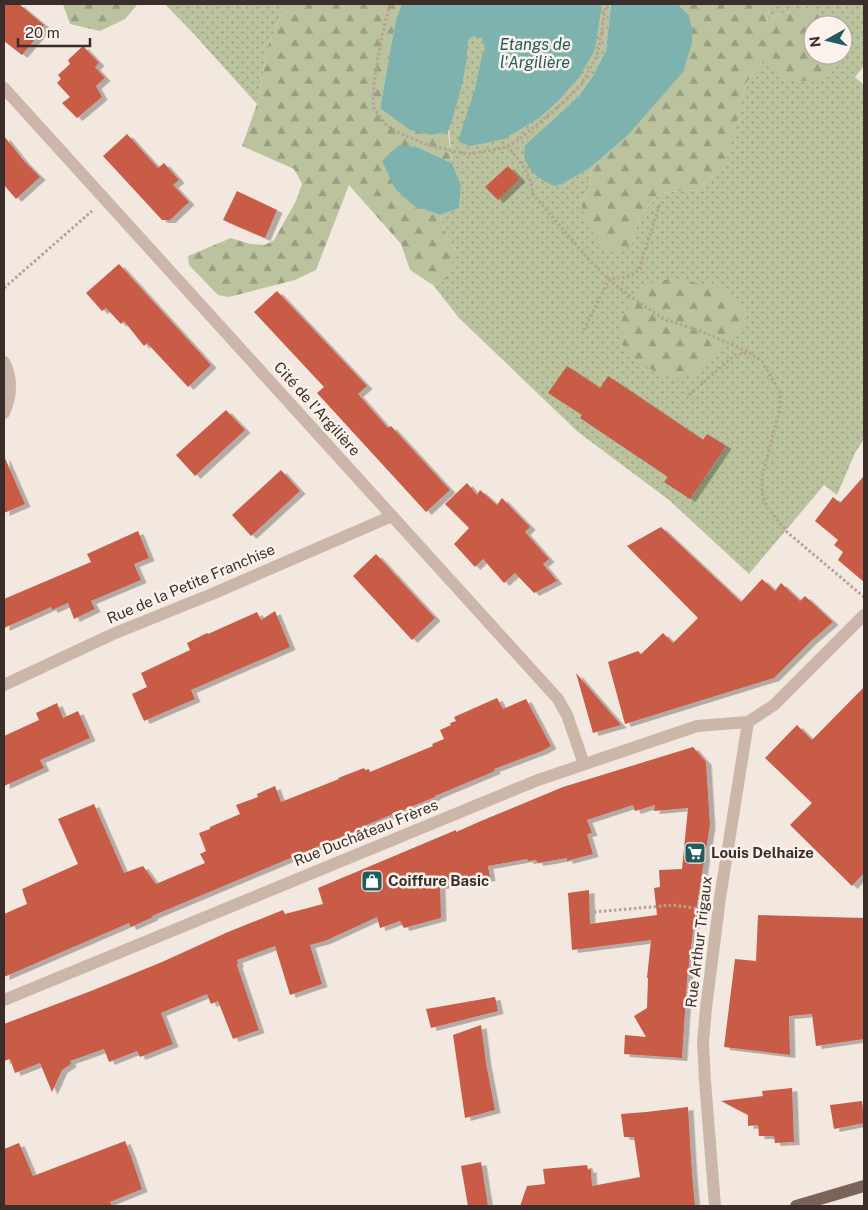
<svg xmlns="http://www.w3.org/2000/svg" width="868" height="1210" font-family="'Public Sans',sans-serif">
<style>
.green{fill:url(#green-dots)}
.forest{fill:url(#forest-firs)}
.water{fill:#7db2af}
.building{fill:#c95b47;filter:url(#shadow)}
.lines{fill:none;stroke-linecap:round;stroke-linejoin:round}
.path{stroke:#b8a094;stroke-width:3;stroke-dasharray:2.5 2.5;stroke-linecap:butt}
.minor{stroke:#ccb6aa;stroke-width:12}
.primary{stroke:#7c635a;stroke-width:12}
.labels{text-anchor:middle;stroke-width:5;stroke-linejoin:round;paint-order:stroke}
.street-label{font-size:15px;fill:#3a2d2a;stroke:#fbf2ec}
.poi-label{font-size:15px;font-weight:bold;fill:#3a2d2a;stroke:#fbf2ec;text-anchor:start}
.water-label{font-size:16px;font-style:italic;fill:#1e5d5b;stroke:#fbf2ec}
</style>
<defs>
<pattern id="green-dots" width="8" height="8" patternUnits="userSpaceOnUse" patternTransform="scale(1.25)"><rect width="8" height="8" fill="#bac39e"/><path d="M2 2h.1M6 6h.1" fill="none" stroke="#989f81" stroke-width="1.8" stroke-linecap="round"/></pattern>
<pattern id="forest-firs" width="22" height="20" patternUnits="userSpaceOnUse" patternTransform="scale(1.25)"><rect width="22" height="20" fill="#bac39e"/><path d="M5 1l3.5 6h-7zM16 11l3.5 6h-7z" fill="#989f81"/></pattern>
<filter id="shadow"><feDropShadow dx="5.5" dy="3" stdDeviation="0" flood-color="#0004"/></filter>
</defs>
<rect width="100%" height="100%" fill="#f3e8df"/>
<path class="green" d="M165 4H286L269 43 257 104 192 32Z
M515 4H611L606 50 593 76 578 97 591 167 590 187 581 202 633 242 638 219 660 193 697 190 724 167 747 82 763 61 835 69 834 55H843V25H831L827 17 795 12 782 13 767 23 769 9 767 4H864V66L855 77 864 85V439L855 453 837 495 824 485 749 574 669 500 578 432 459 318 433 285 445 280 455 249 445 232 440 215 459 208 461 185 452 163 439 21Z"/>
<path class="forest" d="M63 4H138L125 19 100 31 70 24Z
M286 4H402L396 19 380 108 432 135 448 132 452 163 417 147 396 190 414 206 440 215 445 232 455 249 452 270 445 280 433 285 410 270 401 244 349 185 316 270 295 280 229 297 218 295 189 265 188 256 231 238 250 244 265 245 274 240 296 201 302 184 294 169 242 146 257 104 269 43Z
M678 4H767L769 9 767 22 782 13 812 10 827 17 831 25H813V55H834L835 69 824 80 798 81 781 78 763 61 747 82 725 167 697 190 660 193 638 219 633 242 618 255 609 253 586 224 581 202 590 187 591 167 627 136 688 14Z
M670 279 716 286 736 299 747 319 739 335 705 367 689 376 674 378 656 372 636 361 621 343 622 318 642 285Z"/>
<path class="water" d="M402 4H602L595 49 580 76 559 100 539 118 504 139 470 146 458 141 475 89 482 56 485 49 482 38 473 36 468 40C467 71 458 102 448 132L432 135 410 130 380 108 396 19Z
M611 4H678L688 14 692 28V43L683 72 627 136 591 167 562 184 554 186 544 181 532 172 525 160 524 154 525 146 531 140 578 97 593 76 606 50Z
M399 145 417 147 452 163 461 185 459 208 440 215 414 206 396 190 382 161Z"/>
<path class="building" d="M4 4H19L44 25 38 36 22 55 4 41Z
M83 46 99 63 95 67 105 78 96 86 102 97 77 118 62 103 70 97 57 83 61 79 58 75 70 64 68 60Z
M127 134 158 168 164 163 179 180 173 185 189 202 170 220H162L103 156Z
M4 136 24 161 40 177 16 199 4 185Z
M508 166 520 179 498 200 485 187Z
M237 191 277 210 265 238 223 220Z
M119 264 211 365 188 387 147 343 144 346 124 321 121 324 106 308 102 311 86 293Z
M277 291 367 386 358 394 388 428 391 426 450 490 426 512 317 393 324 387 254 312Z
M567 366 600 388 608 376 703 440 707 434 726 446 690 499 664 482 668 477 580 418 582 415 548 393Z
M226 410 245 430 195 476 176 455Z
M4 456 25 504 4 513Z
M281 470 300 491 251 536 232 515Z
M864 476V582L838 560 843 552 834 545 838 540 815 521 833 497 840 503Z
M467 483 477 495 480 490 497 505 502 498 530 527 525 532 549 559 543 564 557 581 534 593 515 573 504 583 483 559 475 567 454 544 469 528 445 504Z
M661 527 741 602 762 579 775 591 781 583 800 601 805 596 833 622 811 641 774 678 625 724 608 662 638 651 641 654 663 633 673 643 698 618 627 546Z
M138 531 149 558 134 564 141 580 91 601 95 609 74 619 68 603 52 610 51 607 4 628V599L91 562 87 554Z
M376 554 435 618 412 640 353 576Z
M275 611 290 647 191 690 195 699 144 721 132 694 147 687 141 673 190 650 187 643 207 633 208 634 257 612 261 620Z
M576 673 621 725 593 733Z
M864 687V873L852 886 790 825 812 803 765 758 797 725 812 740Z
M497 698 503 709 526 699 551 746 542 751 494 769 495 771 435 796V797L359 828 360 829 152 916 153 917 131 927 129 923 4 977V914L27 904 22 889 78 864 58 819 94 804 124 873 143 866 156 884 205 863 200 854 206 851 199 833 210 829V827L240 814 236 805 258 797 257 794 275 786 281 802 339 779 338 778 364 768 365 770 369 769 370 772 433 746 432 744 444 739 440 730 451 725 450 723 456 721 454 717Z
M57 703 63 718 78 711 90 738 40 760 44 768 4 786V736L39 720 36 713Z
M693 747 706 762 710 825 694 923 687 980 682 1058 624 1054 625 1035 646 1037 634 1016 647 1008 648 978H647L651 940 572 950 568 893 589 890 590 924 657 915 654 888 660 887 659 870 682 869 688 808 654 811 655 805 635 811 633 805 587 820 592 833 587 834 593 854 567 861V858L538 863 536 860 528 861 527 859 488 866 490 878 440 886 441 918 404 928 400 921 380 928 377 917 325 941 310 945 322 984 290 995 275 946 237 960 238 964 237 965 259 1030 233 1039 218 1001 211 1004 207 994 161 1013 173 1044 140 1057 137 1051 109 1062 104 1049 70 1061 71 1064 62 1070 52 1092 40 1063 15 1073 10 1059 4 1061V1024L91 991 162 962 228 932 283 910 285 914 323 904 318 888 456 830V832L481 821 563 787Z
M758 915 864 918V1039L816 1046 812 1014 789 1016 790 1055 724 1047 735 959 756 961Z
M495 997 498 1011 431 1028 426 1009Z
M481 1025 486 1063 495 1110 465 1118 453 1035Z
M792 1088 794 1142 775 1143 774 1136H759L758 1125 748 1126V1115L721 1101 763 1096 762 1091Z
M862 1101 864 1123 834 1129 830 1105Z
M688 1107 692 1174 695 1206H520L527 1186 545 1184 543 1169 587 1165 588 1170 591 1169 592 1186 640 1177 634 1137H624L621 1114 646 1112Z
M125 1141 131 1156 142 1189 110 1202 112 1206H4V1149L19 1143 33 1176Z
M481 1162 488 1206H468L461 1166Z"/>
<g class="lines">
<path class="path" d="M390 4 382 35 374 82 373 107 387 126 402 134 428 145 463 153 469 154 503 148 517 141 565 101 581 85 597 56 601 36 606 4
M507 146C519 160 532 174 532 193L590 261 614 284 638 302 666 320 698 330 749 352
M4 288 92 211
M584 330 609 279C622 278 629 278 640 269L642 259 660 204
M689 395 735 355 749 353 761 360 780 392V409L762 476V493L767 507 787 532 864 597
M594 912 673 905 701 909"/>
<path class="minor" d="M4 88 558 699 567 715 584 764
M4 362C13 378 11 397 4 413
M4 685 113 634 212 594 392 516
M4 1000 538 780 697 726 748 722
M715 1206 705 1081 703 1043 706 1008 720 898 748 722 774 705 864 615"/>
<path class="primary" d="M796 1206 864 1186"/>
</g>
<defs>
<g id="supermarket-square" transform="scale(1.125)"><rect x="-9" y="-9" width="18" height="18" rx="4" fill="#1e5d5b" stroke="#fbf2ec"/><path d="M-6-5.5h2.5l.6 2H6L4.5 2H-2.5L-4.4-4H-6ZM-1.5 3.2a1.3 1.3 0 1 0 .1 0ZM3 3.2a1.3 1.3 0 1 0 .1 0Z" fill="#fff"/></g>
<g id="shop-square" transform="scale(1.125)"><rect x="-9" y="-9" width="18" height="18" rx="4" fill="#1e5d5b" stroke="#fbf2ec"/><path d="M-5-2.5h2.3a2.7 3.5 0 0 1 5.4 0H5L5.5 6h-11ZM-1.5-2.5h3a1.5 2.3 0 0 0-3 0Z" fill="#fff"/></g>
</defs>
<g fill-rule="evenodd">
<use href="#supermarket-square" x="695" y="853"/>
<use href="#shop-square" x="372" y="881"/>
</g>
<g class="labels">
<g class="street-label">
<text transform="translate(317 409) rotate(48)" y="5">Cité de l'Argilière</text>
<text transform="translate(191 584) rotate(-23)" y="5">Rue de la Petite Franchise</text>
<text transform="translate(366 833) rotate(-22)" y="5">Rue Duchâteau Frères</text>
<text transform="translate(699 942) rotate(-83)" y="5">Rue Arthur Trigaux</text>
</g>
<g class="poi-label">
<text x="711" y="858">Louis Delhaize</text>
<text x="388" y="886">Coiffure Basic</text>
</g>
<g class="water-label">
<text x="535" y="50">Etangs de<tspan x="535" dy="18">l'Argilière</tspan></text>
</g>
</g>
<rect width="868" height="1210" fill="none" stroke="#3a2d2a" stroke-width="10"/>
<g transform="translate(828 40) rotate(262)"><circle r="24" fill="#fbf2ec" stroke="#aea39e"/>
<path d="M0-4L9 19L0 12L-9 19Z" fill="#1e5d5b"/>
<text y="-8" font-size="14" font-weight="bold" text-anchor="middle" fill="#3a2d2a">N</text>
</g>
<path d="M18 38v8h72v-8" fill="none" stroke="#3a2d2a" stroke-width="2.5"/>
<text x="25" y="38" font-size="15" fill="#3a2d2a" stroke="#fbf2ec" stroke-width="4" paint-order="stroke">20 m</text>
</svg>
